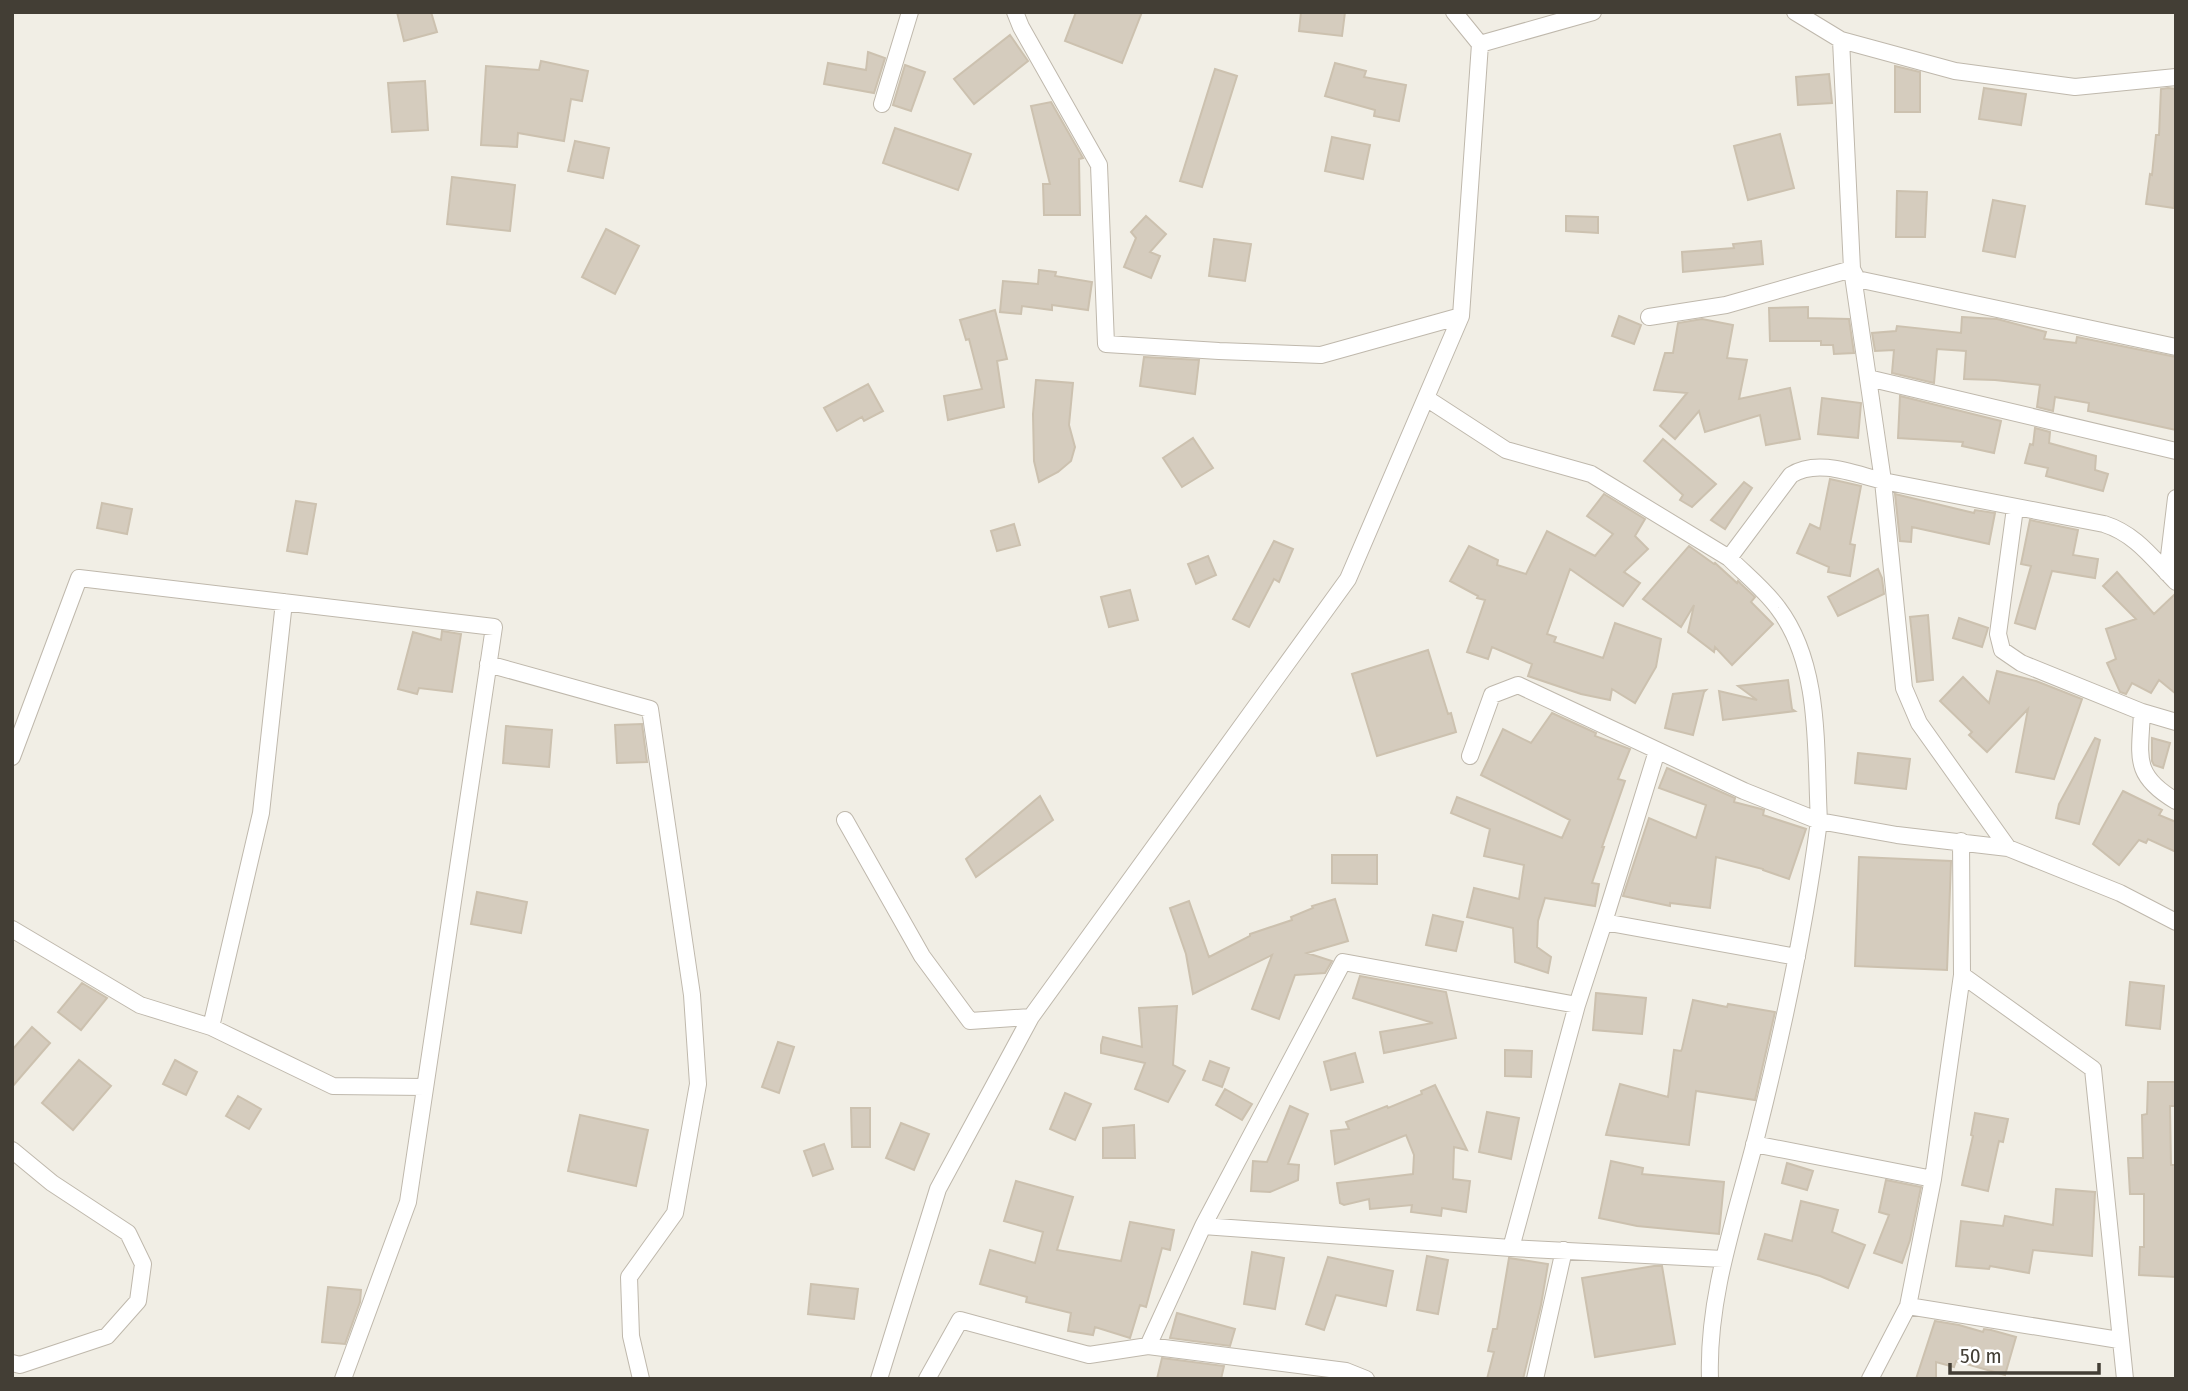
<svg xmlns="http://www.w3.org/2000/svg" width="2188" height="1391" font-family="'Fira Sans Condensed',sans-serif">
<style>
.building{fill:#d5ccbe;stroke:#ccc1af;stroke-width:2}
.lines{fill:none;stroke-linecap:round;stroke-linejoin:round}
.minor-casing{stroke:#bfb8ac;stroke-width:18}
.minor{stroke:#fff;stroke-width:16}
</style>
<rect width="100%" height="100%" fill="#f1eee5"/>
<path class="building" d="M397 12H431L437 32 404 41Z
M1076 12H1142L1122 63 1065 41Z
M1301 12H1345L1342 36 1299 31Z
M1010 35 1028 61 974 104 954 79Z
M868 52 885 58 874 93 824 84 828 63 866 70Z
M541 61 588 71 582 101 571 99 564 141 518 133 517 147 481 145 486 66 539 70Z
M1335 63 1366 71 1364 77 1406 85 1399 121 1374 116 1375 110 1325 96Z
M905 65 925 72 911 111 893 105Z
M1895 66 1920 72V112H1895Z
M1215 69 1237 76 1202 187 1180 181Z
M1829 74 1832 103 1798 105 1796 77Z
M425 81 428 130 392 132 388 83Z
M1984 88 2026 94 2021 125 1979 119Z
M2168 88 2176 89 2174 208 2146 204 2150 174 2152 175 2156 135H2159L2161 89Z
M1051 102 1083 158 1079 159 1080 215H1044L1043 184H1050L1031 106Z
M895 128 971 154 958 190 883 163Z
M1780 134 1794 188 1748 200 1734 146Z
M1332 137 1370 145 1363 179 1325 171Z
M575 141 609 148 603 178 568 171Z
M452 177 515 185 510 231 447 224Z
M1897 191 1927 192 1925 237H1896Z
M1993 200 2025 206 2015 257 1983 251Z
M1146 216 1166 234 1150 252 1160 256 1151 278 1124 267 1136 238 1131 232Z
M1566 216 1598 217V233L1566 231Z
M606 229 639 246 615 294 582 277Z
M1214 239 1251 244 1245 281 1209 276Z
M1761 241 1763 264 1683 272 1682 252 1734 248 1733 244Z
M1039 270 1056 272 1055 276 1092 282 1088 310 1052 305V310L1022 306 1021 314 1000 312 1003 281 1038 284Z
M1808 307V318L1849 319 1854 353 1834 354 1833 345H1821V341H1770L1769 308Z
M995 310 1007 359 997 361 1004 407 948 420 944 396 982 389 969 339 966 340 960 320Z
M1619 316 1641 325 1634 344 1612 336Z
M1962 317 1997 319 2046 332 2044 339 2076 343 2077 337 2176 357V430L2088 411 2089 403 2055 397 2053 411 2037 407 2040 385 1995 380 1964 379 1966 351 1937 349 1934 383 1892 373 1894 350 1875 351 1872 333 1896 331 1897 326 1961 333Z
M1702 319 1733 325 1727 358 1747 360 1739 399 1790 388 1800 439 1766 445 1760 415 1705 432 1699 411 1675 439 1660 426 1687 393 1654 390 1665 353H1673L1678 323Z
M1144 357 1199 360 1195 394 1140 386Z
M1036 380 1073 383 1069 425 1075 447 1071 461 1058 472 1039 482 1034 461 1033 414Z
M868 384 883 411 864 421 862 417 837 431 824 408Z
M1900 396 2001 421 1994 453 1962 446 1963 442 1898 438Z
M1822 398 1861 403 1858 438 1818 434Z
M2035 428 2050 432 2049 443 2096 456 2095 470 2108 474 2103 491 2046 476 2048 468 2025 463 2030 444 2033 445Z
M1193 438 1213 468 1182 487 1163 458Z
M1663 439 1716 484 1692 507 1680 500 1683 495 1644 461Z
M1830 479 1861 486 1850 544 1855 545 1850 576 1828 572 1829 567 1797 553 1810 524 1820 529Z
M1744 482 1752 488 1725 529 1711 520Z
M1604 494 1645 519 1635 536 1648 549 1624 572 1640 583 1623 606 1570 569 1547 634 1556 637 1554 642 1603 658 1615 623 1661 639 1656 667 1635 703 1612 689 1610 700 1581 694 1528 676 1532 664 1492 647 1488 659 1467 652 1485 600 1477 598 1478 596 1450 581 1469 546 1498 560 1497 565 1526 574 1547 531 1595 556 1613 534 1587 516Z
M1895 494 1974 513 1975 510 1995 513 1989 544 1912 527 1911 542 1900 541Z
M296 501 316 504 307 554 287 551Z
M102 503 132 509 127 534 97 528Z
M2030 520 2078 530 2073 555 2098 559 2095 578 2052 571 2035 629 2015 623 2031 566 2021 564Z
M1014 524 1020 545 997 551 991 531Z
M1274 541 1293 549 1279 582 1274 579 1249 627 1233 619Z
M1689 546 1714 564 1715 563 1737 583 1738 581 1741 584 1755 597 1751 602 1773 624 1732 665 1715 647 1714 652 1688 632 1694 605 1681 627 1643 599Z
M1208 556 1216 575 1196 584 1188 564Z
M1878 569 1882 578 1884 594 1838 616 1828 597Z
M2117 572 2154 614 2176 593V694L2159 680 2151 693 2132 683 2126 694 2120 692 2107 663 2116 659 2106 629 2136 619 2103 586Z
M1130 590 1138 620 1109 627 1101 597Z
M1928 615 1933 680 1917 682 1910 617Z
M1959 618 1988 628 1982 647 1953 638Z
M442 631 461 634 452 692 419 688 417 694 398 689 413 632 441 640Z
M1428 650 1448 714 1451 713 1456 732 1377 756 1352 674Z
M1997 671 2036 681 2082 699 2054 779 2016 772 2028 709 1987 752 1969 735 1972 732 1940 701 1963 677 1989 703Z
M1788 680 1792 709 1795 711 1723 720 1719 691 1757 700 1738 686Z
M1706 690 1704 692 1693 735 1665 728 1673 694Z
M1552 713 1596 733 1595 736 1630 749 1618 779 1625 781 1602 847H1604L1592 883 1599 884 1595 906 1545 898 1538 921 1537 947 1551 957 1548 973 1515 962 1513 928 1467 917 1474 888 1519 899 1524 865 1484 856 1490 829 1451 813 1457 797 1562 838 1570 820 1481 775 1503 729 1531 743Z
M642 724 647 762 617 763 615 725Z
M506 726 552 730 549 767 503 763Z
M2095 738 2100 740 2079 824 2056 818 2059 804Z
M2152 738 2170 743 2163 768 2154 765 2152 761Z
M1858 753 1910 759 1906 789 1855 783Z
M1667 768 1735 798 1734 802 1761 809 1764 810 1763 815 1806 829 1789 879 1763 870V869L1716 857 1710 908 1670 903V906L1623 896 1649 818 1696 838 1706 805 1659 788Z
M2123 791 2162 810 2159 815 2176 822V852L2148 839 2146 843 2139 840 2119 865 2093 844Z
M1040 796 1053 820 976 877 966 859Z
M1332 855H1377V884L1332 883Z
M1859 857 1951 861 1947 970 1855 966Z
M477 892 527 902 521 933 471 924Z
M1335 899 1348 941 1307 953 1332 961 1325 973 1295 975 1279 1019 1252 1009 1272 955 1193 994 1186 954 1170 908 1189 901 1209 957 1250 936V934L1292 920 1291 917 1313 908 1312 906Z
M1433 915 1463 922 1456 951 1426 945Z
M1360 976 1446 992 1456 1038 1384 1053 1380 1032 1433 1023 1353 998Z
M2130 982 2164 986 2160 1029 2126 1025Z
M82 983 107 998 81 1030 58 1012Z
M1596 993 1646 998 1642 1034 1593 1030Z
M1693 1000 1727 1007 1728 1004 1775 1012 1755 1100 1696 1091 1689 1145 1606 1135 1620 1084 1668 1097 1674 1050 1681 1051 1682 1049Z
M1177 1006 1173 1065 1185 1071 1168 1102 1135 1089 1145 1063 1101 1053V1045L1103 1037 1142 1047 1139 1008Z
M32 1027 50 1043 12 1087V1050Z
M778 1042 794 1047 779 1093 762 1087Z
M1505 1050 1532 1051 1531 1077 1505 1076Z
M1355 1053 1363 1082 1331 1090 1324 1062Z
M79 1060 111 1086 73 1130 42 1103Z
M175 1060 197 1072 186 1095 163 1084Z
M1210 1061 1229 1068 1222 1087 1203 1080Z
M2148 1082H2176V1106H2170L2171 1165H2176V1277L2139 1275 2140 1247H2144V1194H2130L2128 1158H2143L2142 1115 2147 1114Z
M1435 1085 1467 1150 1454 1147 1453 1179 1470 1181 1466 1212 1442 1208 1441 1216 1411 1212 1412 1205 1370 1209 1369 1199 1344 1205 1340 1203 1337 1183 1413 1174 1414 1155 1406 1135 1335 1164 1331 1131 1349 1129 1346 1122 1387 1106 1388 1108 1422 1094 1421 1091Z
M1225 1089 1252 1104 1242 1120 1216 1105Z
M1065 1093 1091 1104 1075 1140 1050 1129Z
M238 1096 261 1109 249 1129 226 1116Z
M1290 1106 1308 1114 1288 1164 1299 1165 1298 1180 1270 1192 1251 1191 1253 1161 1267 1162Z
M851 1108H870V1147H852Z
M1487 1112 1519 1118 1511 1159 1479 1152Z
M1975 1113 2008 1119 2003 1142 1999 1141 1988 1191 1962 1185 1973 1136 1971 1135Z
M580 1115 648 1130 636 1186 568 1171Z
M901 1123 929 1134 914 1170 886 1158Z
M1134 1125 1135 1158H1103V1128Z
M824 1144 833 1169 813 1176 804 1151Z
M1611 1161 1643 1168 1642 1174 1724 1182 1719 1234 1637 1226 1599 1218Z
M1787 1163 1813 1171 1807 1190 1782 1183Z
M1886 1180 1921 1187 1910 1240 1902 1263 1874 1253 1889 1215 1879 1212Z
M1016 1181 1073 1197 1057 1250 1121 1261 1130 1222 1174 1230 1170 1250 1162 1248 1146 1307 1140 1305 1130 1338 1095 1327 1093 1335 1068 1331 1071 1313 1026 1302 1027 1297 980 1284 990 1250 1035 1263 1043 1232 1004 1221Z
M2056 1189 2095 1192 2092 1256 2033 1250 2029 1273 1990 1266 1989 1269 1956 1266 1961 1221 2003 1226 2005 1216 2053 1225Z
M1801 1201 1838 1210 1832 1232 1865 1245 1848 1288 1820 1276 1758 1259 1765 1234 1792 1241Z
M1252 1252 1284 1258 1275 1309 1244 1304Z
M1427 1256 1448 1260 1438 1314 1417 1310Z
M1328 1257 1393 1271 1386 1306 1336 1295 1324 1330 1306 1324Z
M1509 1258 1548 1264 1541 1305 1523 1379H1487L1494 1352 1488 1351 1493 1329H1497Z
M1654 1266H1662L1675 1344 1595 1357 1582 1278Z
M811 1284 858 1289 854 1319 808 1314Z
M328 1287 361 1290 360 1302 345 1344 322 1342Z
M1177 1313 1235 1329 1230 1346 1170 1338Z
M1935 1321 1959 1325 1983 1332 1984 1329 1991 1330 2016 1337 2005 1375 1956 1361 1954 1367 1936 1362V1379H1916Z
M1162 1358 1224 1366 1221 1379H1157Z"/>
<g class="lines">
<g class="minor-casing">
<path id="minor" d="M1015 12 1021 27 1099 165 1106 344 1219 351 1321 355 1461 316
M1454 12 1480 44
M1795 12 1841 40 1955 71 2075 87 2176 77
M1841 40 1852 269 1857 279 2176 347
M882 104 910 12
M1649 317 1726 305 1852 269 1883 481 2104 524C2136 534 2153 559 2176 582
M1868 378 2176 451
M1426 398 1506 450 1591 474 1729 558
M2015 508 1998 634 2002 650 2021 663 2142 712 2176 722
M2167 573 2176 498
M488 664 650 709 692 995 698 1084 675 1213 629 1277 631 1336 641 1379
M2142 712C2140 757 2132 775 2176 801
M1470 756 1492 695 1518 685 1744 791 1819 821C1815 752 1822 666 1778 608 1765 590 1745 574 1729 558L1791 475C1818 458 1854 474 1883 481L1904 688 1919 723 2008 848
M12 757 79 578 494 627 408 1202 343 1379
M845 820 922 956 970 1021 1031 1017 938 1189 879 1379
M1604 922 1657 751
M12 929 140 1005 211 1027 333 1086 425 1087
M1962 975 2093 1069 2125 1379
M1577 1005 1604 922 1797 957
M1031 1017 1348 579 1461 316 1480 44 1593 12
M211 1027 261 813 284 602
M1754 1144 1933 1179
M12 1150 52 1183 128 1233 143 1264 138 1301 107 1336 20 1365 12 1363
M1511 1248 1577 1005 1343 962 1203 1226 1511 1248 1723 1259
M1908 1306 2119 1340
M1148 1346 1203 1226
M927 1379 960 1320 1089 1355 1148 1346 1346 1371 1366 1379
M1535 1379 1564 1250
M1710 1379C1707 1295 1737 1214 1757 1134 1783 1031 1805 927 1819 821L1897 835 2008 848 2120 893 2176 922
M1870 1379 1908 1306 1933 1179 1962 975 1961 841"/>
</g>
<use href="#minor" class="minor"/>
</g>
<rect width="2188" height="1391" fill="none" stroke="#433e35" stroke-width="28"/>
<path d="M1950 1363v10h149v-10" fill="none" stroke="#433e35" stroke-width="3.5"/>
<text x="1960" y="1363" font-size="21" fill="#433e35" stroke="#ffffff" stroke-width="5" paint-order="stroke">50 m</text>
</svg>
